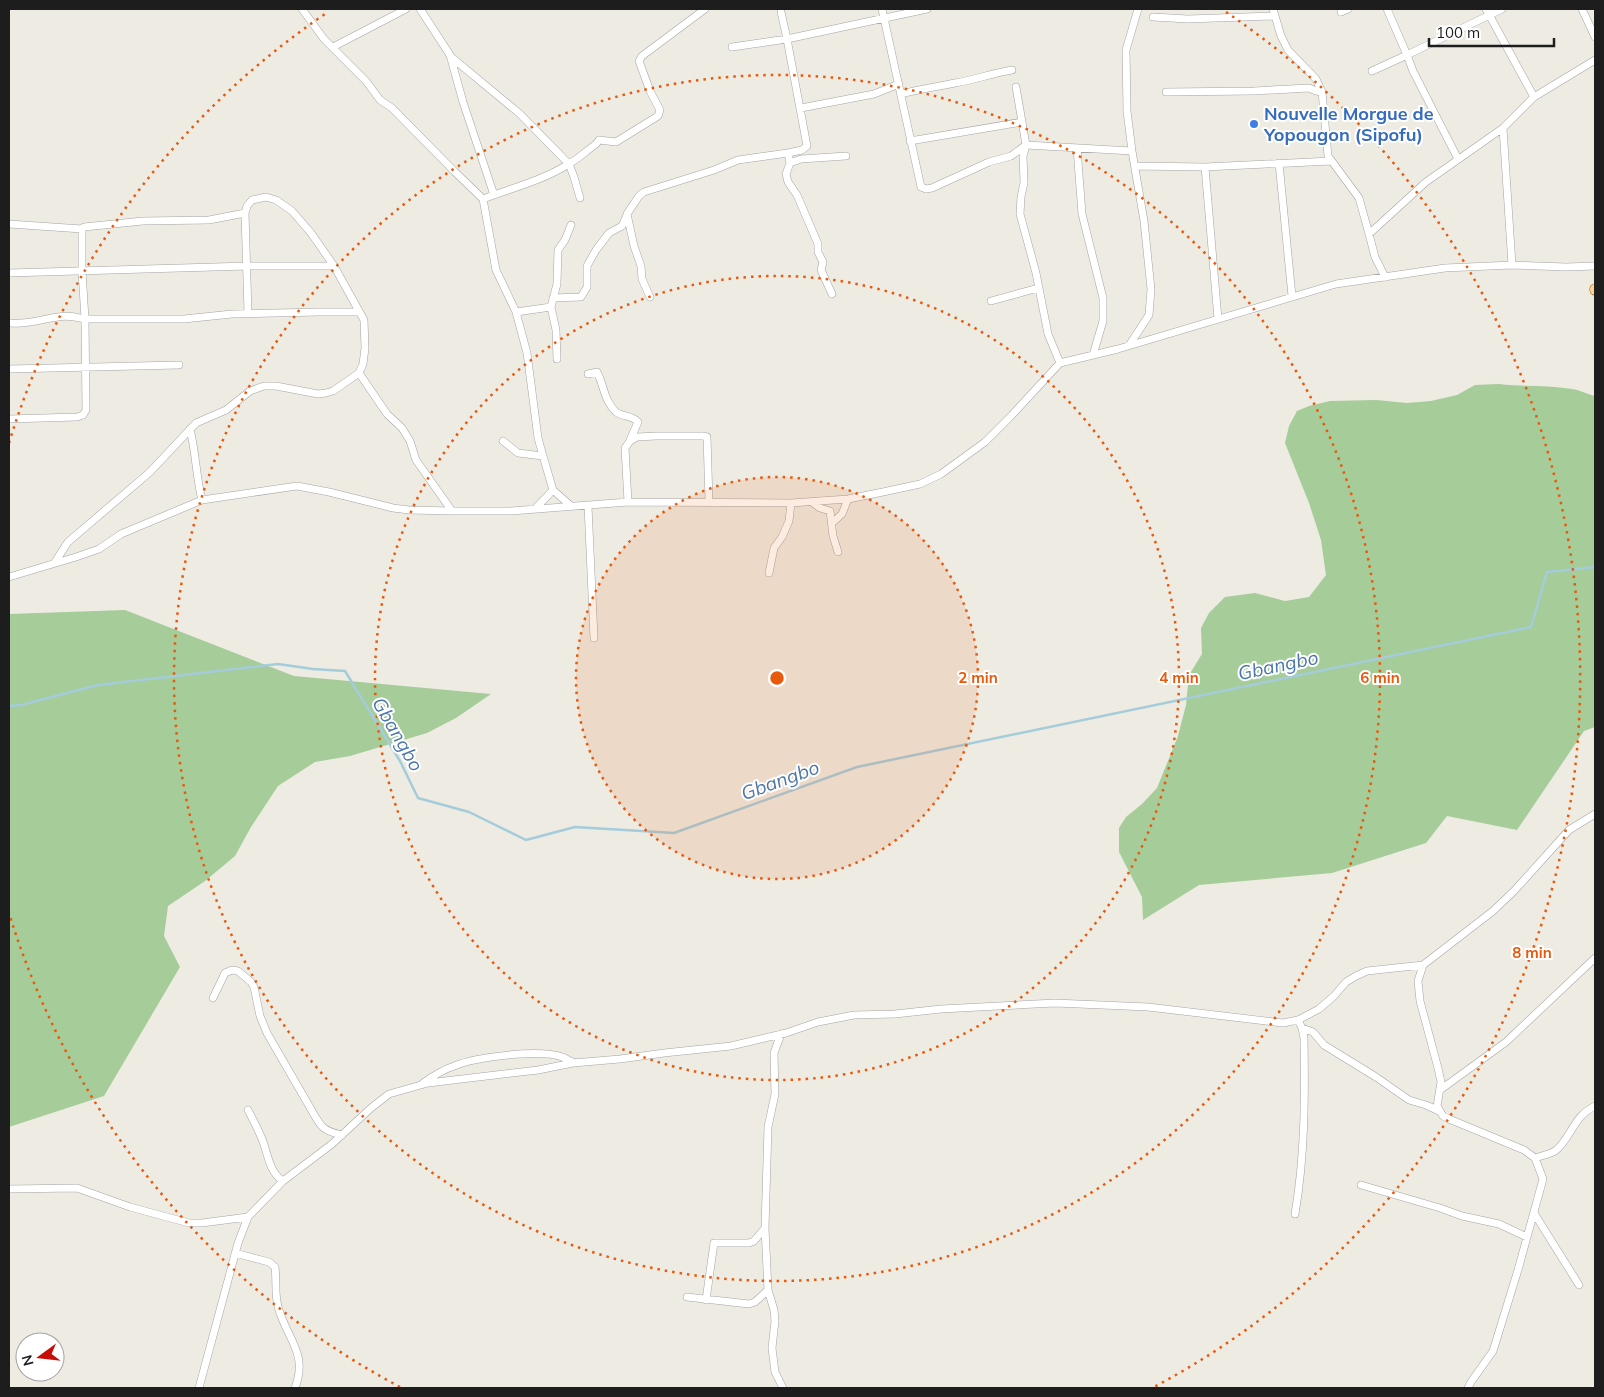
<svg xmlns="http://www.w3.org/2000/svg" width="1604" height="1397" font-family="Mulish,sans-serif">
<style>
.forest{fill:#a5cc99}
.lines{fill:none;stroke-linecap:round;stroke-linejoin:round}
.stream{stroke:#a4ccdb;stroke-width:2.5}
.street-casing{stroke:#a4a4a4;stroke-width:8}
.primary-casing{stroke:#926904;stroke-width:11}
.street{stroke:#fff;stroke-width:7}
.primary{stroke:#f9d59d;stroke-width:10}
.ring{fill:none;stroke:#e8590c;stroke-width:2.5;stroke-dasharray:2.5 5}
.shop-dot{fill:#3f7fe0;stroke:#fff;stroke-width:2}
.labels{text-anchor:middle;stroke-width:4;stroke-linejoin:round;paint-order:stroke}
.shop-label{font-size:18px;font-weight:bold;fill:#366cbe;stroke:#fff;text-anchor:start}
.water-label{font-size:19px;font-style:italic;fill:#4c77aa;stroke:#fff}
.centre{fill:#e8590c;stroke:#fff;stroke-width:2.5}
.ring-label{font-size:15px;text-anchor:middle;font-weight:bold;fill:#e8590c;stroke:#fff;stroke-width:4;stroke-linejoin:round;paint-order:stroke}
</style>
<rect width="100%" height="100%" fill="#eeebe3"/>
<path class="forest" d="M1499 384C1523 387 1548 385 1572 389 1580 390 1587 394 1595 396V727L1584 731 1517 830 1447 816 1426 843 1332 873 1199 885 1143 920 1142 897 1119 852V828L1126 817 1142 804 1157 788 1178 736 1186 705 1189 675 1202 654 1201 628 1209 613 1225 597 1255 593 1285 601 1309 597 1326 575 1321 540 1309 503 1285 443 1289 426 1297 411 1309 406 1330 401 1376 400 1407 403 1431 401 1457 395 1475 385Z
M125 610 294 676 491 694 456 718 427 733 350 756 315 762 278 786 251 827 235 856 205 881 168 906 164 936 180 967 104 1096 9 1127V614Z"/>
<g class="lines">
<path class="stream" d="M9 706 21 705 98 685 278 664 313 669 345 671 400 761 418 798 469 812 526 840 575 827 674 833 857 767 1531 627 1547 572 1595 567"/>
<g class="street-casing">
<path id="street" d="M302 9 324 39 366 81 380 100 392 108 455 172 483 199 496 270 516 312 527 353 538 438 543 456 553 490 571 506
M420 9 450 55 463 102 494 195
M882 9 921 187 926 189 932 188 989 162 1011 156 1026 145
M1273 9 1281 36 1288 50 1316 79 1322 92 1328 156 1359 198 1369 234
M1486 9 1534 97
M1582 9 1595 37
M1341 12 1348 9
M1153 17 1188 19 1275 16
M333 47 406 9
M732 47 787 39 781 12
M450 56 520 114 569 164 574 177 580 198
M1372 71 1407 55 1387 9
M1016 87 1026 145 1132 151
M1166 92 1254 91 1309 88 1316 91 1322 92
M901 94C920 89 936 87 955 83 974 80 993 73 1012 70
M801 108 874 94 899 84
M1503 128 1512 265
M910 141 1022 122
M1026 145 1023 156 1024 183 1021 197 1020 214 1036 273 1048 334 1060 363
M1077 148 1082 214 1103 298V321L1093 355
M788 153 790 163 786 174 788 182 797 195 818 244V252L823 262 821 270 832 294
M1458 159 1413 71 1407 55 1502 9
M790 163 801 159 846 156
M1279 163 1292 296
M1135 166 1205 167 1331 161
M1205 167 1218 319
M483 199C512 188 541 181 567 165 577 160 586 151 596 144L599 140 616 142 658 116 660 110 650 91 639 61 642 56 705 9
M245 213 209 220 143 221 84 227 82 229V271L85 319H184L232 314 319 312H359
M9 224 82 229
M9 273 248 266H334
M1385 277 1375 257 1369 234 1426 182 1503 128 1534 97 1595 60
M650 297 642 279 641 266 634 246 627 214 639 196 644 192 714 170 738 160 788 153 802 150 807 146 787 39 927 9
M553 298 581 297 587 287V266L596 250 609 233 622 226 627 215
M991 301 1038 288
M516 312 551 307
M1130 344 1149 315 1151 289 1144 221 1132 151 1127 111 1126 50 1138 9
M557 359 556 330 551 307 557 284 558 250 565 240 571 225
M9 369 179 365
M359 373 387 414 402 428 410 441 416 460 452 511
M588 374 597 372C604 385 604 401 616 412 622 417 632 415 638 422L630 440
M9 419 77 417 83 415 86 410 85 319C76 317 67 315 58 317 42 319 27 325 11 323
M190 429C196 453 196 477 202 500
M503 441 518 453 543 456
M628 502 625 448 630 441 637 437 656 436H703L707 437 709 501
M812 502 820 508 830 511 833 536 838 552
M588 506 594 638
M535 509 553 490
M832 523 842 514 848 499
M55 562 68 542 150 472 196 423 226 410 250 391 264 386H276L318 394 326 393 333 391 359 373 363 364 365 348 364 320 334 266 311 233 292 211 276 200 266 197 252 200 247 206 245 213 248 313
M769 573 774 548 782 537 789 521 791 503
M9 577 76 557 99 549 121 534 202 500 297 486 329 492 393 508 409 510 452 511H511L628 502 791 503 848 499 883 492 920 484 941 474 985 442 1012 415 1060 363 1118 349 1336 284 1445 268 1512 265 1566 267 1595 266
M1423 965 1418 981 1420 1001 1438 1068 1441 1082 1437 1106 1443 1116 1449 1119 1524 1150 1535 1158 1543 1179 1518 1270 1493 1351 1471 1382 1468 1388
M213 998 225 973 232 970 238 971 251 982 254 987 260 1016 267 1033 312 1111C321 1127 323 1131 342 1135
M1302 1028 1313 1032 1324 1045 1376 1077 1409 1100 1426 1105 1439 1111
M781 1034 774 1053 775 1094 768 1127 765 1228 768 1290 774 1310 775 1321 772 1348 775 1372 783 1388
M423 1083C433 1076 442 1070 454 1066 476 1057 540 1049 562 1057 566 1058 569 1061 573 1062
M1440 1090 1506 1042 1595 958
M248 1110C253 1120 258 1129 262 1139 268 1154 269 1172 283 1181
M1535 1158C1541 1156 1550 1154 1555 1151 1572 1138 1572 1117 1595 1106
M1361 1185 1440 1208 1462 1216 1499 1224 1527 1237
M9 1189 77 1188 130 1207 189 1223H202L248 1217
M1534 1213 1579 1285
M1295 1214C1305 1155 1305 1097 1304 1038L1302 1028 1298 1020
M235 1253 269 1262 275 1267C277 1282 274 1296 279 1310 288 1340 308 1354 295 1388
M687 1297 749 1304 755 1302 768 1290
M706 1300 714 1243H749L754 1241 765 1228
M199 1388 238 1243 248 1217 283 1181 332 1144 371 1108 389 1094 428 1083 538 1070 573 1063 620 1059 664 1053 731 1046 786 1033 818 1022 854 1015 895 1014 941 1009 1055 1003 1148 1007 1283 1023 1298 1020 1319 1009 1334 996 1346 982 1356 976 1367 971 1423 965 1493 911 1514 891 1569 830 1595 814"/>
</g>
<g class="primary-casing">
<path id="primary" d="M1595 289V290"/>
</g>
<use href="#street" class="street"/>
<use href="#primary" class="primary"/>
</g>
<circle cx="777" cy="678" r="201" fill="#e8590c" fill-opacity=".12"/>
<g class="ring">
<circle cx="777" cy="678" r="201"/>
<circle cx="777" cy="678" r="402"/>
<circle cx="777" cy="678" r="603"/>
<path d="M400 1387A803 803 0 0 1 9 913M9 443A803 803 0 0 1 328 12M1226 12A803 803 0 0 1 1154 1387"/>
</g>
<circle class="shop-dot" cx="1254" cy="124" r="5"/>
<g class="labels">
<g class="shop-label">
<text x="1264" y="120">Nouvelle Morgue de<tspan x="1264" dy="21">Yopougon (Sipofu)</tspan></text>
</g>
<g class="water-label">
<text transform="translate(1278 665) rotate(-12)" y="7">Gbangbo</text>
<text transform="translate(398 734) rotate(60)" y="7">Gbangbo</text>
<text transform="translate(780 780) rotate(-20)" y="7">Gbangbo</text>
</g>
</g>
<circle cx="777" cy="678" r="8" class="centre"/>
<g class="ring-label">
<text x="978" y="683">2 min</text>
<text x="1179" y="683">4 min</text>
<text x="1380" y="683">6 min</text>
<text x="1532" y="958">8 min</text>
</g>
<rect width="1604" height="1397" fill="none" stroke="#1d1d1d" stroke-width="20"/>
<g transform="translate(40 1357) rotate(255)"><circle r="24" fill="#ffffff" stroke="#a5a5a5"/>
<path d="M0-4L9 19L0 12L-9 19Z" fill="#c50e05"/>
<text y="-8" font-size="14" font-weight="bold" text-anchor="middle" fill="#1d1d1d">N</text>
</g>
<path d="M1429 38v8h125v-8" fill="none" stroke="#1d1d1d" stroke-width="2.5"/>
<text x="1436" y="38" font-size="15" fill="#1d1d1d" stroke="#ffffff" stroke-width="4" paint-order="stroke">100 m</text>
</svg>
